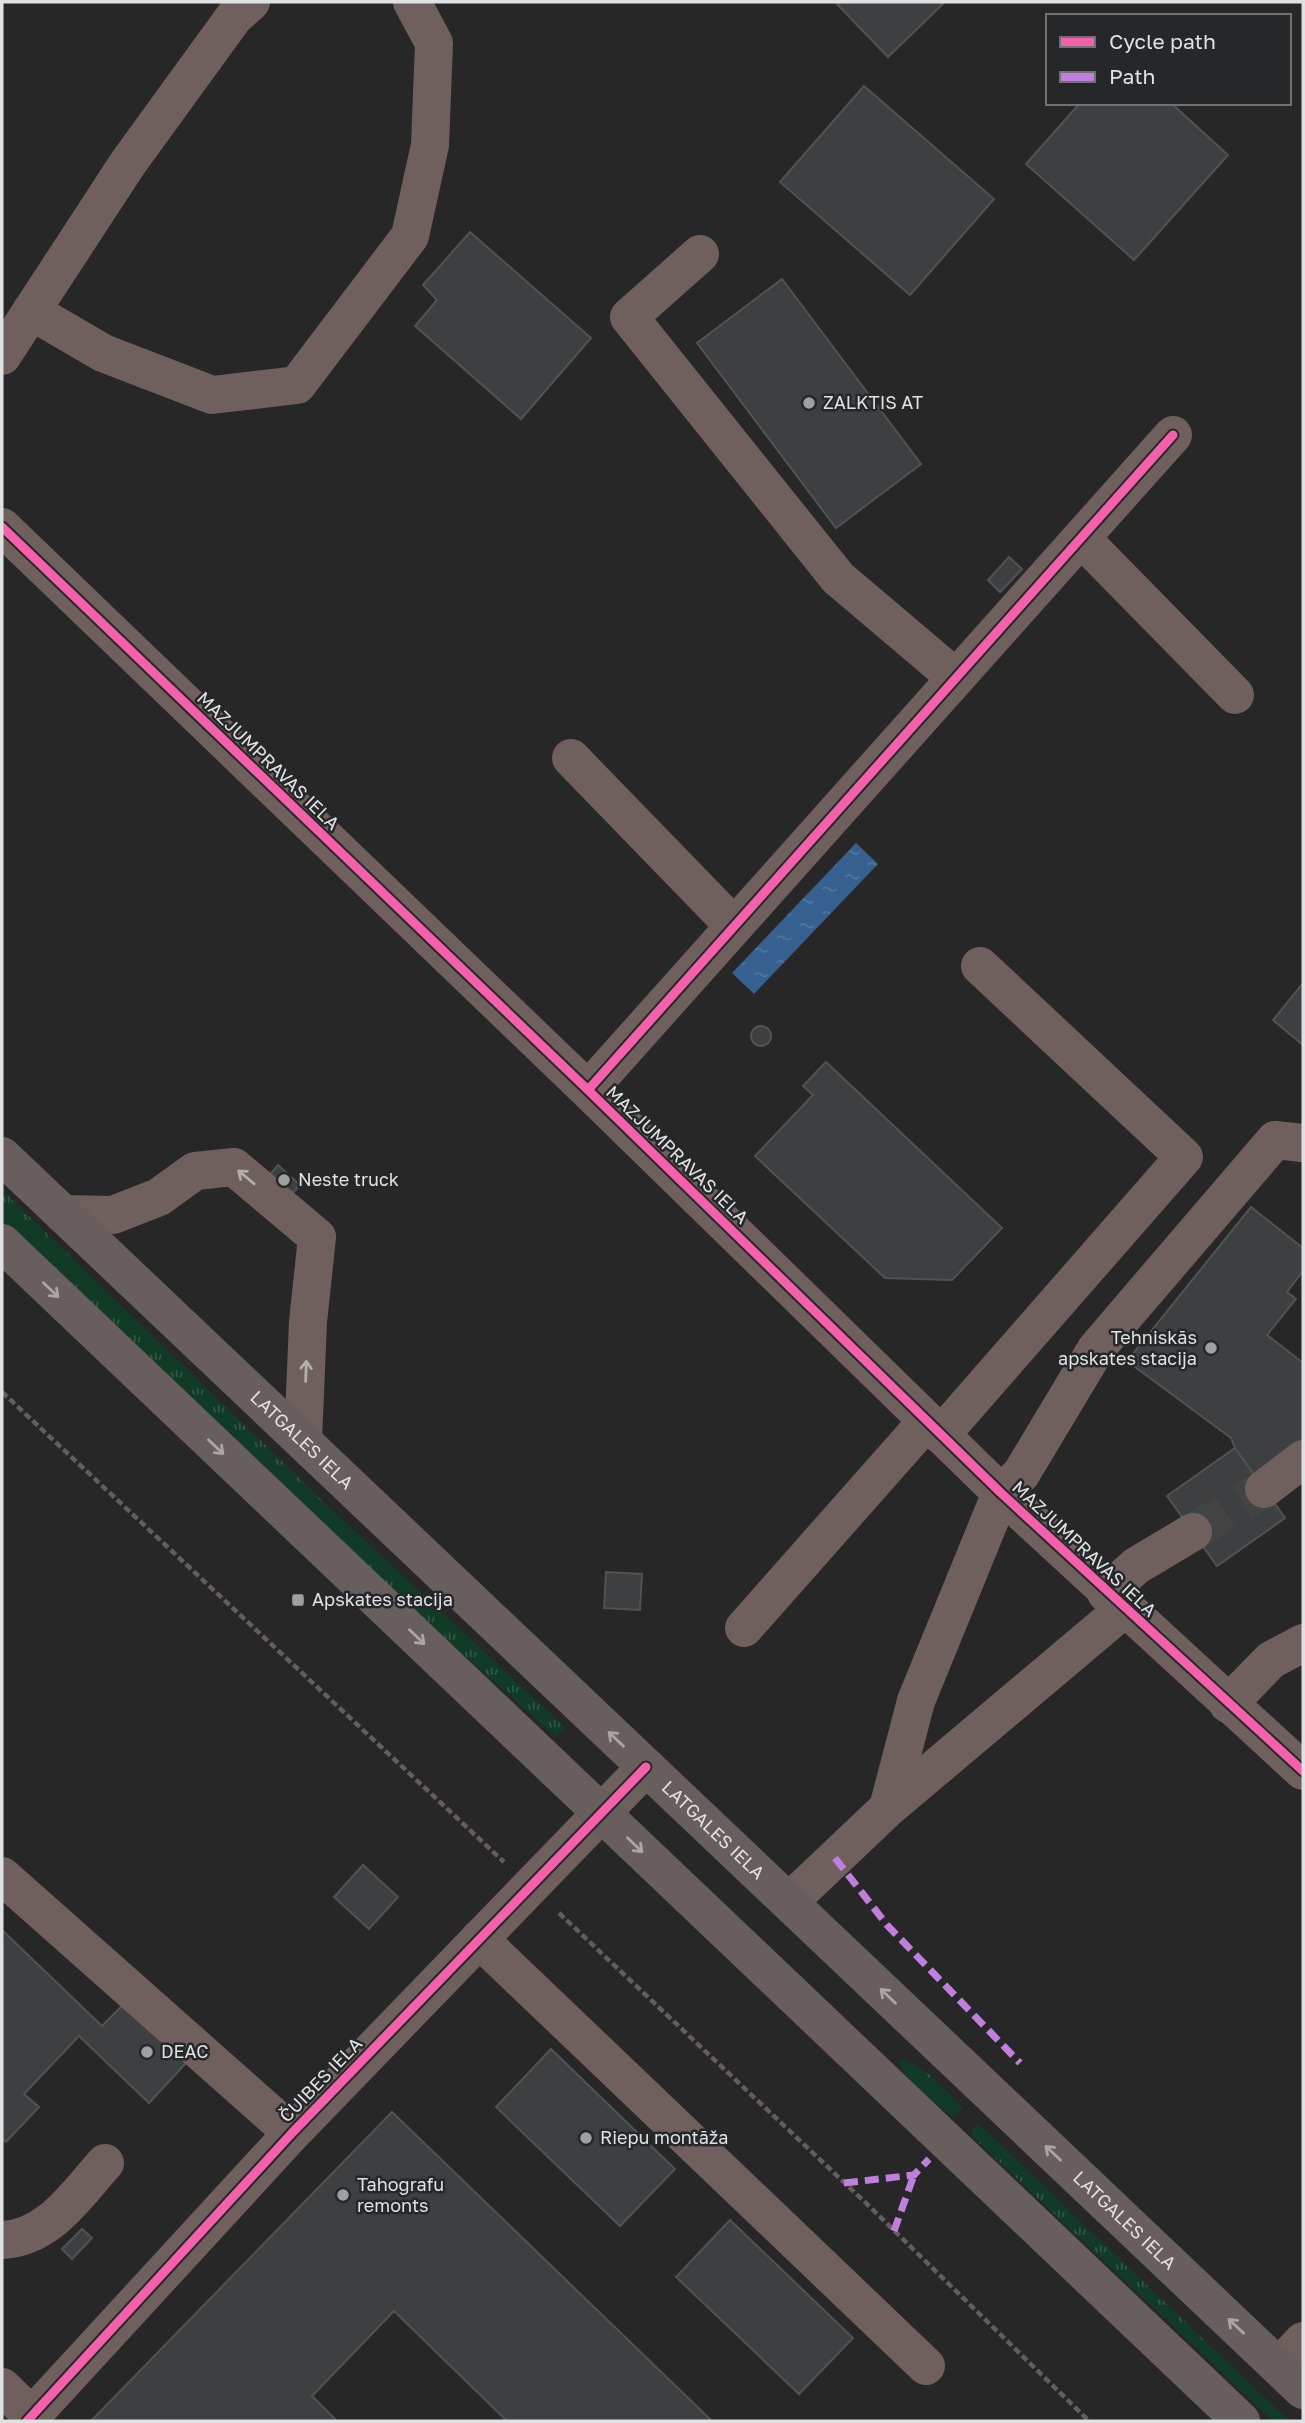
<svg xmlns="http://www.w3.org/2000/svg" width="1305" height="2423" font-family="'Golos Text',sans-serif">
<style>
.grass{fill:url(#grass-tufts)}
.water{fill:url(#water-ripples)}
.building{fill:#3e3f40;stroke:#515253;stroke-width:2}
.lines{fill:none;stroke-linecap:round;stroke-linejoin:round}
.minor-tunnel{stroke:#434344;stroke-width:38;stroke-dasharray:38 19;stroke-linecap:butt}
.path{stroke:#645d5c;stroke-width:4.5;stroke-dasharray:7 3.5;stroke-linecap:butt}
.minor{stroke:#6f605d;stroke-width:38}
.highway{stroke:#685e5d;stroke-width:38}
.quiet{stroke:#c07fdc;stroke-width:7;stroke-dasharray:14 7;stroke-linecap:butt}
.cycleway-casing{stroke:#262729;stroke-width:13}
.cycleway{stroke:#f560ab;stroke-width:9}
.oneway{stroke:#b3adad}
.oneway2{stroke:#aaa6a6}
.poi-dot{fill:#9fa0a1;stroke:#262729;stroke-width:2.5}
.labels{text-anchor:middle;stroke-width:5;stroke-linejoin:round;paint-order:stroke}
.poi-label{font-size:18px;fill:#e0e1e2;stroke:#262729;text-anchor:start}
.street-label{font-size:18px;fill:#e0e1e2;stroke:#262729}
</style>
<defs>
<pattern id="grass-tufts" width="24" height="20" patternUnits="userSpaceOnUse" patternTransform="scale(1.75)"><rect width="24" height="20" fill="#113b26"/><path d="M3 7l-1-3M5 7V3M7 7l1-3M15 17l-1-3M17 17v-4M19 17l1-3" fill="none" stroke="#335745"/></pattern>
<pattern id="water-ripples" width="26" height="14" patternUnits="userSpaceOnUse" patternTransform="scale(1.75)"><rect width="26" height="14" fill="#35608f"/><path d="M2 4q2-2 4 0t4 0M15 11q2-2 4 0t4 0" fill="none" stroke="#52769e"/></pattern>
</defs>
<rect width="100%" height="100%" fill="#272728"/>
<path class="grass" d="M2 1190 330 1508 565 1727 556 1737 260 1472 2 1223Z
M904 2059 930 2075 963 2108 954 2118C938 2104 902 2083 900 2061Z
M979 2124 1249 2383 1290 2421H1273L972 2136 973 2127Z"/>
<path class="water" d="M856 843 878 864 754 994 732 973Z"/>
<path class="building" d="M835 2H945L888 57Z
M864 86 994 199 910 295 780 182Z
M1080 103H1171L1228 155 1134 260 1026 164Z
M470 232 591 338 521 419 415 326 437 300 423 285Z
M782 279 921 464 836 528 697 343Z
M1009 557 1022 569 1000 592 988 580Z
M1303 983V1045L1273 1020Z
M751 1036a10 10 0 1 1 20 0a10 10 0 1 1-20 0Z
M826 1062 1002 1228 952 1280 885 1278 755 1156 813 1095 803 1086Z
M278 1165 300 1185 291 1195 269 1176Z
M1251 1207 1303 1248V1271L1287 1292 1296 1299 1267 1335 1303 1363V1449L1258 1480 1235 1448 1231 1438 1127 1361Z
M1235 1448 1285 1518 1217 1566 1167 1496Z
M606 1572 642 1574 640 1610 604 1608Z
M363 1865 398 1897 369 1929 334 1897Z
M2 1930 102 2026 126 2002 188 2061 149 2103 79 2036 24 2094 39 2107 6 2142 2 2139Z
M551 2049 675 2169 620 2226 496 2107Z
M392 2112 712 2421H507L394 2311 312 2396 337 2421H91Z
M730 2220 853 2338 799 2394 676 2277Z
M82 2229 92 2238 72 2259 62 2249Z"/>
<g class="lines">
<path class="minor-tunnel" d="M1193 1532 1264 1489"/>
<path class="path" d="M2 1392 504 1862
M559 1913 868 2205 1089 2421"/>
<path class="minor" d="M700 254 629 317 838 578 956 678
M31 311 103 353 212 395 297 385 410 236 430 145 434 43 412 2
M2 356 128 163 234 17 251 2
M2 527 588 1090 1001 1493 1303 1771
M1081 538 1235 695
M571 758 734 926
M588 1090 1173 435
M63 1214 113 1215 159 1197 195 1171 234 1167 317 1237 308 1322 303 1440
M941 1435 1184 1157 980 966
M1264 1489 1303 1459
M1106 1593 1136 1566 1193 1532
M1124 1609 888 1808 916 1701 1001 1493 1021 1474 1096 1349 1275 1140 1303 1143
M744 1628 927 1421
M1228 1704 1271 1660 1303 1643
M2 1876 292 2133
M789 1902 888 1808
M479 1939 926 2366
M2 2240C49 2238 76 2195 105 2163
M1279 2367 1303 2341
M2 2387 32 2416
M27 2421 292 2133 646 1767"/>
<g class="highway">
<path id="s1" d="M2 1156 1303 2390"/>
<path d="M2 1243 1241 2421"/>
</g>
<path class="quiet" d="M835 1858 887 1925 1020 2063
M844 2183 914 2175 929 2159
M894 2231 914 2175"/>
<g class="cycleway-casing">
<path id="cycleway" d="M2 527 588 1090 1001 1493 1303 1771
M588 1090 1173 435
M27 2421 292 2133 646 1767"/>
</g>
<use href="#cycleway" class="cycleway"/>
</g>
<defs><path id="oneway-shaft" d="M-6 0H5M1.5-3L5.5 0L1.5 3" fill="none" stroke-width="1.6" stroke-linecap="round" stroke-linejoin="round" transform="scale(1.75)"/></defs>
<g class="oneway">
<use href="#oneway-shaft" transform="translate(246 1177) rotate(-140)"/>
<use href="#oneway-shaft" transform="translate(306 1371) rotate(-88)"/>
</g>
<g class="oneway2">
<use href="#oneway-shaft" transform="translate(51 1290) rotate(44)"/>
<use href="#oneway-shaft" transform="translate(216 1447) rotate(44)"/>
<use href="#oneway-shaft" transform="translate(417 1637) rotate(44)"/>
<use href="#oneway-shaft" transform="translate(616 1739) rotate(-136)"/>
<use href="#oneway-shaft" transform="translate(635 1845) rotate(44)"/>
<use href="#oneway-shaft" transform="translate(888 1996) rotate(-136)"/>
<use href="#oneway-shaft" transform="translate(1053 2153) rotate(-137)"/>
<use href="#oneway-shaft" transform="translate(1236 2326) rotate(-137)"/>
</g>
<g class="poi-dot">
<circle cx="809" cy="403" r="7"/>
<circle cx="284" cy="1180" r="7"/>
<circle cx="1211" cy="1348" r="7"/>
<rect x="291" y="1593" width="14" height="14" rx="3.5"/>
<circle cx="147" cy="2052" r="7"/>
<circle cx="586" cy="2138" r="7"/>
<circle cx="343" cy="2195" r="7"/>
</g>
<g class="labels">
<g class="poi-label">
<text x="823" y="409">ZALKTIS AT</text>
<text x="298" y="1186">Neste truck</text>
<text x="1197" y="1344" text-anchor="end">Tehniskās<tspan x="1197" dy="21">apskates stacija</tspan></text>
<text x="312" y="1606">Apskates stacija</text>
<text x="161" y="2058">DEAC</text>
<text x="600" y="2144">Riepu montāža</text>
<text x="357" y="2191">Tahografu<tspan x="357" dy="21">remonts</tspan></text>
</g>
<g class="street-label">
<text transform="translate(268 761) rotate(44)" y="6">MAZJUMPRAVAS IELA</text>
<text transform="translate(677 1155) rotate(44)" y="6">MAZJUMPRAVAS IELA</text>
<text dy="6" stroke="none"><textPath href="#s1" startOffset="413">LATGALES IELA</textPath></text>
<text transform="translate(1084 1549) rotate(43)" y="6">MAZJUMPRAVAS IELA</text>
<text dy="6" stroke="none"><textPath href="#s1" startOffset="980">LATGALES IELA</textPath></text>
<text transform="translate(321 2080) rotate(-46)" y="6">ČUIBES IELA</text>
<text dy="6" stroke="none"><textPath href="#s1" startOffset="1547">LATGALES IELA</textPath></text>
</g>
</g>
<rect width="1305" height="2423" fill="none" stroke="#e0e1e2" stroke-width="7"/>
<rect x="1046" y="14" width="245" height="91" fill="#262729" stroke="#707173" stroke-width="2"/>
<rect x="1060" y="37" width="35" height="10" fill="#f560ab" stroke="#707173" stroke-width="2"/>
<text x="1109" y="49" font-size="21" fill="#e0e1e2">Cycle path</text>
<rect x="1060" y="72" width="35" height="10" fill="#c07fdc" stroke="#707173" stroke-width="2"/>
<text x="1109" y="84" font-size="21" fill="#e0e1e2">Path</text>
</svg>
